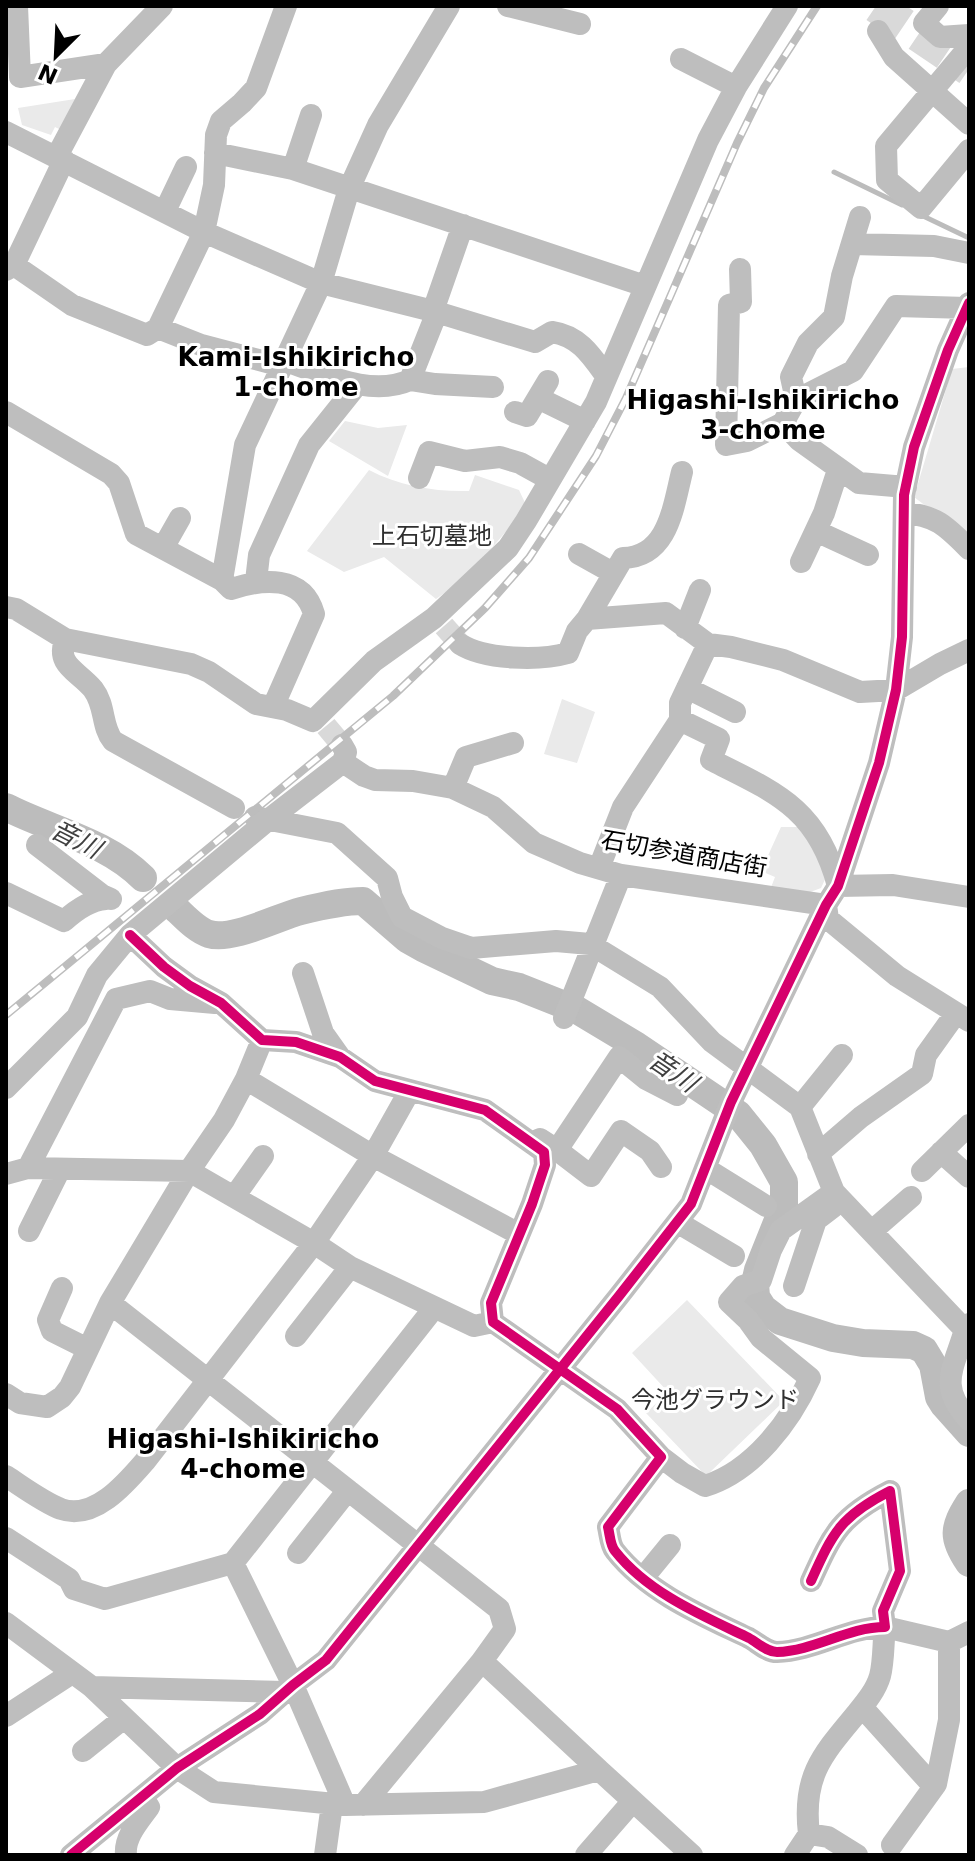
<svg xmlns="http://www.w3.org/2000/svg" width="975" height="1861" font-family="'DejaVu Sans','Noto Sans JP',sans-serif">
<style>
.green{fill:#eaeaea}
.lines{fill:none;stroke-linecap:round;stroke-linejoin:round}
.stream{stroke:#bcbcbc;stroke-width:5}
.river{stroke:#bcbcbc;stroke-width:28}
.minor-tunnel{stroke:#d9d9d9;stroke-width:22;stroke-dasharray:22 11;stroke-linecap:butt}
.highway-tunnel{stroke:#d9d9d9;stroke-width:34;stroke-dasharray:34 17;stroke-linecap:butt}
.minor{stroke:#bebebe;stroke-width:22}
.rail-casing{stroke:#bdbdbd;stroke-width:8}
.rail{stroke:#fff;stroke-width:5;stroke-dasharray:15;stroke-linecap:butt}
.cycleway-casing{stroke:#fff;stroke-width:15}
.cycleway{stroke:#d6006c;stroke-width:10}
.labels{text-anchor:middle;stroke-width:6;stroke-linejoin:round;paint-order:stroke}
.park-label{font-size:24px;fill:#2f2f2f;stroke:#fff}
.street-label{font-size:24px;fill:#000;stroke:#fff}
.neighbourhood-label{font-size:26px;font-weight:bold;fill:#000;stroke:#fff}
.water-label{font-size:26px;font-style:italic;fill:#404040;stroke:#fff}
</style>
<rect width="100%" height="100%" fill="#fff"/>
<path class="green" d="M75 99 61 130 55 127 51 135 22 125 18 108Z
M969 367V539L914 497 952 369Z
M345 421 378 428 407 425 388 476 329 441Z
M369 470C399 486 436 492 469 491L475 475 519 490 527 507 467 577 436 599 384 557 344 572 307 551Z
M562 699 595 712 577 763 544 754Z
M781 827H801L829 871 821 888 805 894 770 890 775 877 761 871Z
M687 1300 784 1401 706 1476 646 1413 668 1392 632 1353Z"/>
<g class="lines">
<path class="stream" d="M834 172 902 205
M921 215 969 238"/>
<path class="river" d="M6 807C51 830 106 841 143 878
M174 907C184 916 196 930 209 934 232 941 278 917 301 911 321 906 342 901 363 901L407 939 423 948 492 981 519 987 577 1010 637 1046 738 1114 763 1145 784 1182V1205L758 1270 755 1283 756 1297 763 1308 780 1321 833 1338 863 1343 913 1345 924 1350 933 1365 939 1397 944 1405 969 1433
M969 1503C953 1528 952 1538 969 1563"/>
<path class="minor-tunnel" d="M444 626 460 644
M326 726 342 745"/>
<path class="highway-tunnel" d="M876 6 969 69"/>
<path class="minor" d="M17 6 20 77 106 64
M508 6 580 24
M938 6 924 23 940 37 969 35
M878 31 894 57 969 124
M969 47 886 146 887 180 921 208 969 150
M681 59 736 87
M6 132 204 232 321 283 433 311 535 342 552 332C579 336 591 355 606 376
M215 153 293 169 645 286
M57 156 106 64 162 6
M293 169 311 115
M165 211 186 167
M852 244 934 246 969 253
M14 265 72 305 147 335 158 328 204 232 214 185 216 135 221 121 242 103 256 88 286 6
M740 269 741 302 729 305 726 445 747 441 783 423 796 400 853 371 896 306 967 308
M6 270 14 265 64 160
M433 311 463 225
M158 328 201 345 282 366
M285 361C323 373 370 398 410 380L437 312
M410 380 435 384 493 387
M538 398 585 421
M796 400 791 377 808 343 834 317 842 276 860 217
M6 412 111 474 119 483 136 534 222 580 231 589C262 579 303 574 314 614L273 707
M515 412 527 416 548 381
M783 423 799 440 859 483 906 487
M419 478 429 452 465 461 500 457 520 463 549 479
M904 513C936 515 947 527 969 549
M816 531 868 555
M163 548 180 518
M579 554 613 573
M801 562 824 513 838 470
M222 580 245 445 321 283 349 189 378 125 449 6
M256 581 259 555 309 445 357 385
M6 607 16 609 65 639 191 664 209 672 256 704 287 710 313 721 374 661 434 618 508 548 526 521 596 402 708 140 736 87 787 6
M587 619 623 558C668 557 673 508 682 472
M685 628 700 590
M65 639C56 666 77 670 93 689 106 706 101 726 113 741L234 808
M460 644C485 660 540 661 568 653L577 631 587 619 666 613 708 644 731 647 783 660 860 692 896 690 940 664 969 650
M687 688 735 712
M680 720V703L708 644
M343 762 364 776 375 780 413 781 453 788 493 807 534 843 580 863 621 875 826 905 828 919 897 976 969 1021
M453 788 466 757 513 743
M255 817 337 833 387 878 392 897 402 917 442 938 471 948 556 941 590 944 660 987 712 1042 800 1107 834 1192 965 1330
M37 845 102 895 111 899
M599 868 623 807 680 720 719 739 711 760C777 793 818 809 838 886L893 885 969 897
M6 893 64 921C76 910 90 900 106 899
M130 935 164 967 190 986 221 1003 262 1040 296 1042 340 1057 375 1081 485 1110 544 1152 545 1165 532 1204 491 1303 493 1322 617 1409 661 1457 608 1527C610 1535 610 1545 615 1551 648 1593 703 1616 749 1638 758 1643 767 1652 777 1652 814 1651 848 1627 885 1627L883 1611 900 1571 890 1491C841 1516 833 1532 811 1581
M303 973 323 1033 340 1057
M564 1018 621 875
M246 1079 373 1156 519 1234
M6 1088 77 1017 97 975 130 935 268 820 343 762 346 752 342 745
M800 1107 842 1055
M536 1145 540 1139 557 1150 619 1057 646 1079 677 1095
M557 1150 591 1176 621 1131 650 1151 661 1167
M941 1152 969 1177
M818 1154 861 1117 922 1074 926 1055 956 1013
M28 1168 116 999 150 991 170 999 215 1003
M705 1168 766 1206
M922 1171 969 1125
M6 1174 28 1168 189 1171 314 1243 350 1267 474 1326 493 1322
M234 1197 263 1156
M677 1222 734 1256
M29 1231 60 1169
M872 1231 911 1197
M794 1286 816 1220 833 1207
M62 1288 48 1320 52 1331 88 1349
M110 1303 499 1609 505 1629 482 1661 599 1770
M969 1324 965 1330C953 1370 938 1386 969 1420
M296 1336 350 1267
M6 1394 20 1403 47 1407 62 1397 70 1387 110 1303 189 1171 224 1120 246 1079 262 1040
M661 1457 682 1473 705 1486C753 1471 790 1422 810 1378L761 1338 748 1320 729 1302 743 1286 761 1280 771 1250 781 1230 834 1192
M6 1476C23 1487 43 1502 61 1509 95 1521 127 1482 146 1460L314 1243 373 1156 409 1092
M6 1538 69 1579 74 1589 105 1599 233 1563 434 1308
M298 1553 348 1490
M233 1563 293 1685 345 1805
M643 1578 670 1545
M6 1623 92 1687 177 1768 214 1792 345 1805 484 1802 599 1770 692 1855
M92 1687 285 1692
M862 1707 934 1787
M6 1716 72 1673
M83 1751 124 1718
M363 1805 482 1661
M809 1834 828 1837 857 1855
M892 1845 936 1784 949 1720V1642
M71 1855 177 1768 260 1714 293 1685 326 1660 619 1296 691 1204 731 1102 826 905 838 886 879 763 896 690 902 637 904 495 914 447 948 350 969 303
M126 1855C124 1837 139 1821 149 1807L142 1797
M325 1855 332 1804
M586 1855 633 1801
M795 1855 809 1834C802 1776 822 1755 857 1713 866 1702 876 1690 880 1676 884 1661 883 1642 885 1627L949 1642 969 1632"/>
<g class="rail-casing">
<path id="rail" d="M6 1015 393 696 485 608 529 558 596 456 626 398 737 143 764 88 817 6"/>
</g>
<use href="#rail" class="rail"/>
<g class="cycleway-casing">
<path id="cycleway" d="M130 935 164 967 190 986 221 1003 262 1040 296 1042 340 1057 375 1081 485 1110 544 1152 545 1165 532 1204 491 1303 493 1322 617 1409 661 1457 608 1527C610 1535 610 1545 615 1551 648 1593 703 1616 749 1638 758 1643 767 1652 777 1652 814 1651 848 1627 885 1627L883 1611 900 1571 890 1491C841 1516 833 1532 811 1581
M71 1855 177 1768 260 1714 293 1685 326 1660 619 1296 691 1204 731 1102 826 905 838 886 879 763 896 690 902 637 904 495 914 447 948 350 969 303"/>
</g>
<use href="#cycleway" class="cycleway"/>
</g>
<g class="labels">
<g class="park-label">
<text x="432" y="544">上石切墓地</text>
<text x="715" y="1408">今池グラウンド</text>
</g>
<g class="street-label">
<text transform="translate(684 854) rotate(10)" y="8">石切参道商店街</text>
</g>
<g class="neighbourhood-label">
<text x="296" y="366">Kami-Ishikiricho<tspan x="296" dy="30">1-chome</tspan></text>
<text x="763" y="409">Higashi-Ishikiricho<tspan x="763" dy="30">3-chome</tspan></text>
<text x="243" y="1448">Higashi-Ishikiricho<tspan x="243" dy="30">4-chome</tspan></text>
</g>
<g class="water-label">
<text transform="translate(76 839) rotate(27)" y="9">音川</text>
<text transform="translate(673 1071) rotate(34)" y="9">音川</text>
</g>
</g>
<rect width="975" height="1861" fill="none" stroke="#000000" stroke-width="16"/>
<g transform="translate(56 56) rotate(204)" stroke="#ffffff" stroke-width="6" paint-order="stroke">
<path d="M0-6L14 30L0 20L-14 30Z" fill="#000000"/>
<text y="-12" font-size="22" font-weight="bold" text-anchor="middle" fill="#000000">N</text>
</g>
</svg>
